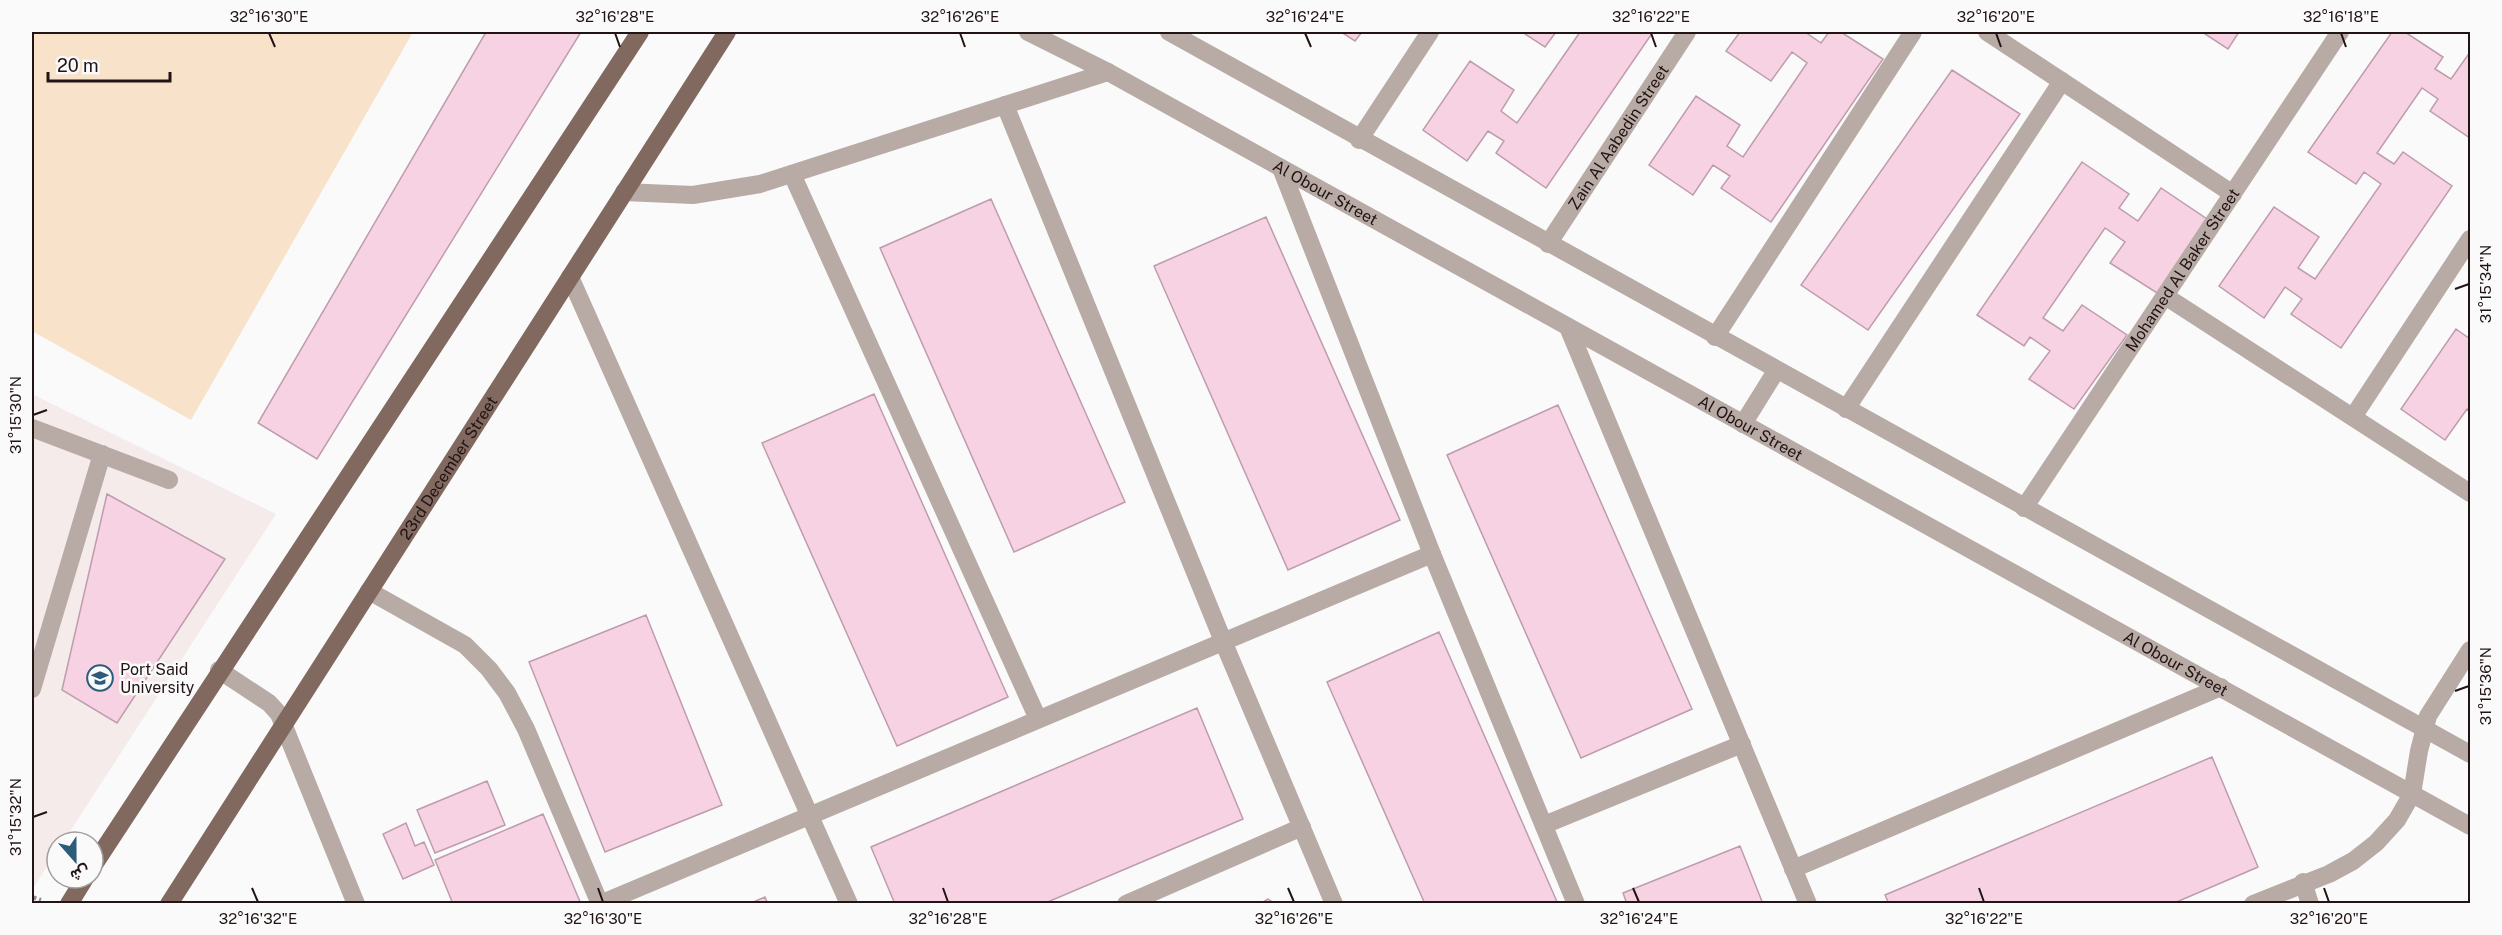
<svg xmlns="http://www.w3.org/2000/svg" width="2502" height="935" font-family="'Public Sans',Vazirmatn,sans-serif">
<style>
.built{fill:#f5ebeb}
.green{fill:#f8e2ca}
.building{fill:#f7d2e3;stroke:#bf9cad;stroke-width:1.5}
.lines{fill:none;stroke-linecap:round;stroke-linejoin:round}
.path{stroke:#918a8a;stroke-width:4;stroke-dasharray:4.5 3;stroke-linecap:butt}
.service{stroke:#b8aaa5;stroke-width:18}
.minor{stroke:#b8aaa5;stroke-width:18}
.tertiary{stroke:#b8aaa5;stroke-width:18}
.primary{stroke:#81695f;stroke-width:18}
.ticks{fill:none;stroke:#221414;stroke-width:2}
.labels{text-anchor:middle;stroke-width:5;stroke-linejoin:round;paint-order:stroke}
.street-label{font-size:16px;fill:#221414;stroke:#fafafa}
.poi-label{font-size:16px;fill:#221414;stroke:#fafafa;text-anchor:start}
.neatline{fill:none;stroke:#221414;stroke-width:2}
.ticks-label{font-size:15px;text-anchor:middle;fill:#221414}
</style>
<rect width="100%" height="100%" fill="#fafafa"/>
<path class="built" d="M32 394 276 514 63 842H57V851L32 890Z"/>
<path class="green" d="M32 32H413L191 420 32 331Z"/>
<path class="building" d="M486 32H581L317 459 258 423Z
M1341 32H1362L1355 41Z
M1522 32H1556L1545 47Z
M1580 32H1653L1546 188 1496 153 1504 141 1488 131 1467 161 1423 130 1470 61 1514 90 1501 111 1517 123Z
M1740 32H1805L1821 43 1829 32H1841L1883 59 1771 222 1721 188 1730 176 1713 165 1693 195 1649 165 1696 96 1740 125 1727 146 1743 157 1807 63 1792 52 1771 81 1726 51Z
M2202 32H2239L2228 49Z
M2392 32H2405L2443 57 2435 69 2451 79 2470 52V138L2430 111 2438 99 2422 88 2377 153 2394 164 2403 152 2452 186 2341 348 2291 314 2302 299 2285 287 2264 318 2219 286 2274 207 2319 237 2298 268 2315 279 2381 184 2364 172 2356 184 2308 152Z
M1952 70 2020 114 1868 330 1801 285Z
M2082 162 2129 194 2119 208 2138 221 2161 188 2207 219 2157 293 2110 263 2125 242 2105 228 2043 318 2063 331 2082 305 2127 335 2074 409 2029 379 2050 351 2030 337 2024 346 1977 315Z
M991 199 1125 502 1014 552 880 248Z
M1266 217 1400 520 1288 570 1154 266Z
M2456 329 2470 339V412L2467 409 2445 440 2401 409Z
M874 394 1008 697 897 746 762 443Z
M1558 405 1692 709 1581 758 1447 455Z
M107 494 225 559 117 723 62 690Z
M646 615 722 805 605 852 529 662Z
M1439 632 1558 904H1425L1327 682Z
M1197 708 1243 819 1043 904H895L871 847Z
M2212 757 2258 867 2172 904H1889L1885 895Z
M487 781 505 825 435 853 417 810Z
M543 814 581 904H453L435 860Z
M406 823 415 846 424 842 434 865 403 879 383 834Z
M1740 846 1763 904H1627L1623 893Z
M765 897 768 904H749Z
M1268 899 1275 904H1260Z"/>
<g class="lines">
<path class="path" d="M32 897 41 900"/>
<path class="service" d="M1715 337 1913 32
M1846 409 2062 81
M32 428 169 480
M32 689 102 454"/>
<g class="minor">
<path d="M1987 32 2233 194"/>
<path d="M1005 105 1223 641 1334 904"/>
<path d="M1359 140 1430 32"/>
<path d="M1281 168 1432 554 1576 904"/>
<path d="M792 174 1038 719"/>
<path d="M624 192 693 195 760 184 1108 72"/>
<path id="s1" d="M1548 244 1687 32"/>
<path d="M570 277 849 904"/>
<path d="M2165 296 2470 493"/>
<path d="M1568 327 1808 904"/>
<path d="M2353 417 2470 239"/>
<path id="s2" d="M2024 508 2340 32"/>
<path d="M369 591 465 645 489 669 507 693 526 729 600 904"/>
<path d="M219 670 269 703 279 714 356 904"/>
<path d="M1544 825 1742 744"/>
<path d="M1793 869 2221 687"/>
<path d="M2303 882 2310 904"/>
<path d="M600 904 1432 554"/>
<path d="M1126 904 1302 827"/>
<path d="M2253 904 2329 874 2353 861 2376 843 2397 820 2412 794 2419 751 2428 716 2470 650"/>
</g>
<g class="tertiary">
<path id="s3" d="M1028 32 1108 72 2470 826"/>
<path d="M1169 32 2470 754"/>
<path d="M1743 424 1776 371"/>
</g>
<g class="primary">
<path d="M93 866 640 32"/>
<path d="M69 904 85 878"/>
<path id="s4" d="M169 904 727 32"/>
</g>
</g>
<path class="ticks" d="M269 33 275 47M615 33 620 47M960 33 965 47M1305 33 1311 47M1651 33 1656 47M1996 33 2001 47M2341 33 2346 47M2455 289 2469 284M33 415 47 410M2455 691 2469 686M33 817 47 812M252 888 258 902M598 888 603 902M943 888 948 902M1288 888 1294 902M1633 888 1639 902M1979 888 1984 902M2324 888 2329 902"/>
<defs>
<g id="university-ring" transform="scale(1.35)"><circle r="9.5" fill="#fafafa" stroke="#2b5c7a" stroke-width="1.5"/><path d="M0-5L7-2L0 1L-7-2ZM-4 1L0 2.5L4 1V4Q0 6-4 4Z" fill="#2b5c7a"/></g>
</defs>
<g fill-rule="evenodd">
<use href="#university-ring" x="100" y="678"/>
</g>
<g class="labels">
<g class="street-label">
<text dy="6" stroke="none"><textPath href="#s1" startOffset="128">Zain Al Aabedin Street</textPath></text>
<text dy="6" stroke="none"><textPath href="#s3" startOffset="338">Al Obour Street</textPath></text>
<text dy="6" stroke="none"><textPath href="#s2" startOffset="286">Mohamed Al Baker Street</textPath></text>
<text dy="6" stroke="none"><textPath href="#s3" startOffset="824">Al Obour Street</textPath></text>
<text dy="6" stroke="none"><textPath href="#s4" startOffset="518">23rd December Street</textPath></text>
<text dy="6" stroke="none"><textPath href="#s3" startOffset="1310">Al Obour Street</textPath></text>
</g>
<g class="poi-label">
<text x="120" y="675">Port Said<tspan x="120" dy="18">University</tspan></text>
</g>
</g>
<rect width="2502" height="935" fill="none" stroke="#fafafa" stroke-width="66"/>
<g transform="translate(75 860) rotate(159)"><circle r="28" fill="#fafafa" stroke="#a49e9e" stroke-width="1.5"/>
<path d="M0-4.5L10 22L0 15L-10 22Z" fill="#2b5c7a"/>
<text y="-9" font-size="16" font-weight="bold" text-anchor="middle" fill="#221414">ش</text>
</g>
<path d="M48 72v9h122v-9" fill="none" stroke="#221414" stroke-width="3"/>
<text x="57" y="72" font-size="18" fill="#221414" stroke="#fafafa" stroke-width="4.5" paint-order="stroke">20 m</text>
<rect x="33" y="33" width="2436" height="869" class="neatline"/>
<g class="ticks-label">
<text x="269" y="22">32°16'30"E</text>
<text x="615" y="22">32°16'28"E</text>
<text x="960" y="22">32°16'26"E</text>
<text x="1305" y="22">32°16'24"E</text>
<text x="1651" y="22">32°16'22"E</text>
<text x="1996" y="22">32°16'20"E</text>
<text x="2341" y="22">32°16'18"E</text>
<text transform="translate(2486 284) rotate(-90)" y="5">31°15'34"N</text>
<text transform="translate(16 415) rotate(-90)" y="5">31°15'30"N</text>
<text transform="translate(2486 686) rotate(-90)" y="5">31°15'36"N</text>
<text transform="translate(16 817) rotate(-90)" y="5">31°15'32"N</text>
<text x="258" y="924">32°16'32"E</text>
<text x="603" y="924">32°16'30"E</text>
<text x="948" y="924">32°16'28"E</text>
<text x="1294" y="924">32°16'26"E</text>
<text x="1639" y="924">32°16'24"E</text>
<text x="1984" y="924">32°16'22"E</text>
<text x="2329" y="924">32°16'20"E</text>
</g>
</svg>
